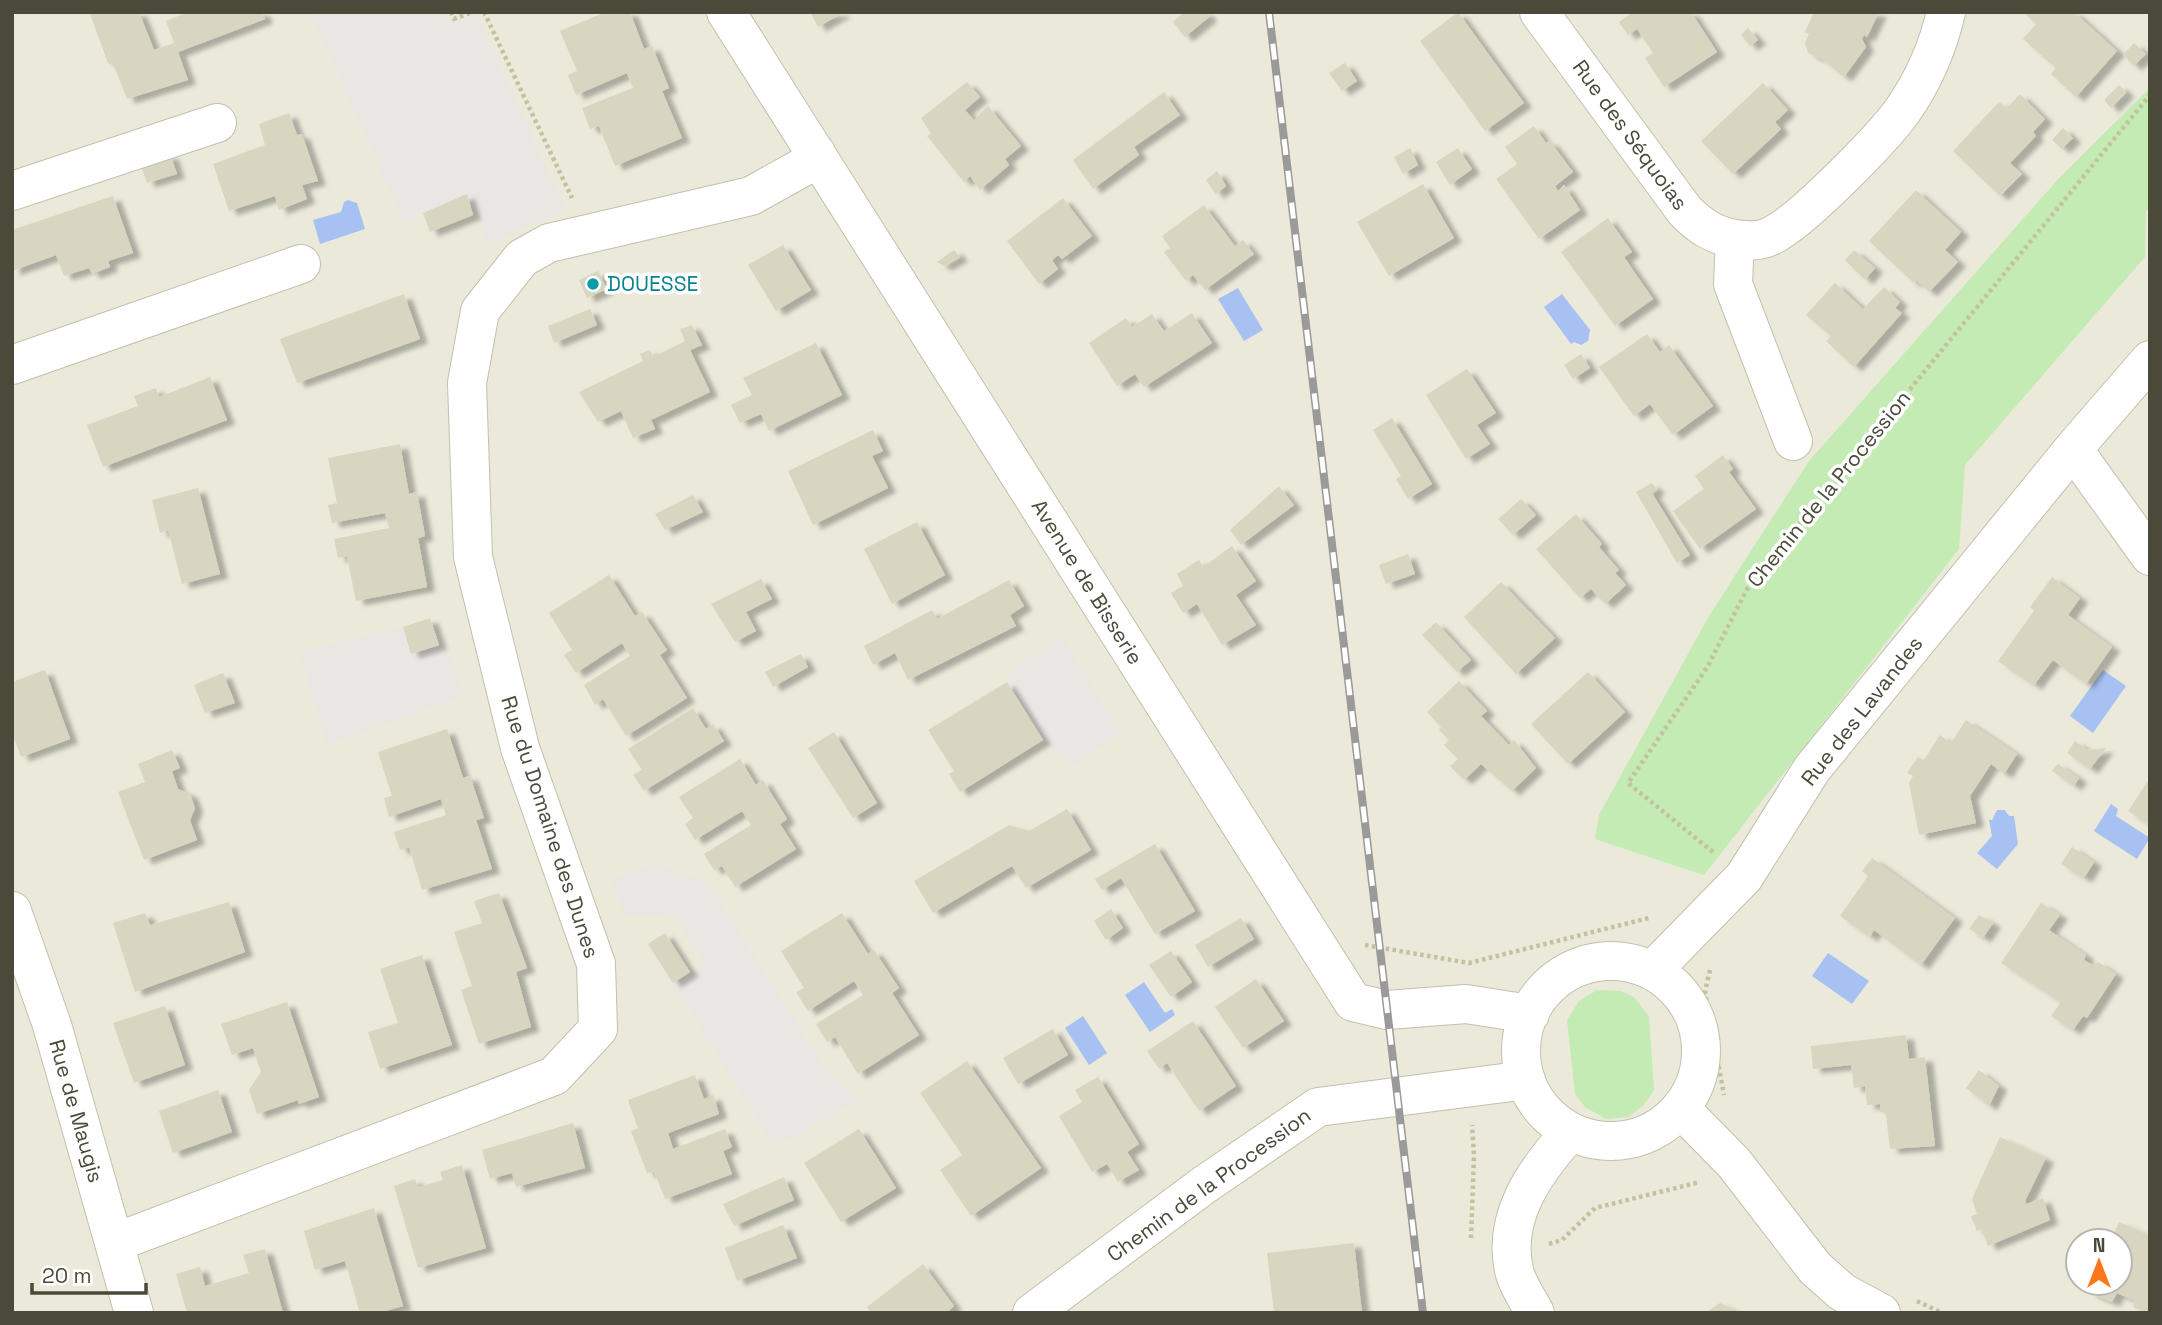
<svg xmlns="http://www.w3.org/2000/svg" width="2162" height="1325" font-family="'Space Grotesk',sans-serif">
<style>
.residential{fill:#eae9da;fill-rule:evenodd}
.green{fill:#c4ebb4}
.parking{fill:#e8e7e3}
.water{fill:#a8c1f3}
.building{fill:#d8d5c1;filter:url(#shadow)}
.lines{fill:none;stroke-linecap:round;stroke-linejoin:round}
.minor-casing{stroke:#c2c1ae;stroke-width:40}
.path{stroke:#c4c19f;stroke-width:4.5;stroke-dasharray:3.5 3.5;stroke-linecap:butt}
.minor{stroke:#fff;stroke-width:38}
.rail-casing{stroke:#9a9a9a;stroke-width:8}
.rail{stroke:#fff;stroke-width:5;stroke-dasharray:16;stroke-linecap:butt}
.culture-dot{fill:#0f9aa8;stroke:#fff;stroke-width:2.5}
.labels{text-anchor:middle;stroke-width:7;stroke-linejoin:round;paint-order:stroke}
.street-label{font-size:21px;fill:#4b4939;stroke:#fff}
.culture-label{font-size:21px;fill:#0d838f;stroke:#fff;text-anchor:start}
</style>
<defs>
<filter id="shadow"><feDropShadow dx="8" dy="4.5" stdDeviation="2" flood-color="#0004"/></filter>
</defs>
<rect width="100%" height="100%" fill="#f6f6ec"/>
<path class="residential" d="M12 12H2150V1313H12ZM2078 1241H2120V1283H2078Z"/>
<path class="green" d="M2150 88V207L2146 211 2145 257 1965 465 1959 549 1704 875 1595 839 1599 815 1709 616 1809 461 2061 176Z
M1597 990 1621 991 1634 997 1649 1016 1654 1090 1643 1106 1628 1117 1606 1119 1585 1107 1575 1094 1567 1020 1579 1001Z"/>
<path class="parking" d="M310 12H441L447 23 476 12 565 210 489 243 467 194 404 222Z
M403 627 411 654 439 645 452 660 463 696 327 745 300 652Z
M1062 636 1120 734 1072 766 1043 740 1007 682 1008 673Z
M656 864 708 883 826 1070 858 1100 774 1147 673 983 706 964 673 914 625 915 611 879Z"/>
<path class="water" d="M348 200 357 203 365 229 320 244 313 220 341 212 344 202Z
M1238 288 1263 330 1244 341 1218 299Z
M1562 294 1590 330 1588 341 1581 345 1574 342 1571 344 1544 307Z
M2103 670 2126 686 2093 733 2070 716Z
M2111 804 2118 809 2116 816 2150 838 2137 859 2094 831Z
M1997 810H2005L2009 816H2014L2018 844 1997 869 1977 853 1992 836 1989 820H1992Z
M1828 953 1869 981 1852 1004 1812 976Z
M1144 982 1165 1013 1172 1009 1175 1015 1150 1032 1125 995Z
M1083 1016 1107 1053 1089 1065 1065 1028Z"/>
<path class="building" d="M95 12H139L154 50 174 43 166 21 188 12H262L265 19 178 52 188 80 127 99 114 66 108 63 90 14Z
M606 12H630L644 49 652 46 669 88 662 91 682 138 615 166 599 126 590 129 582 108 633 88 627 73 576 95 568 75 577 71 560 31Z
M810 12H844L818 27Z
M1184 12H1206L1209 17 1185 37 1173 22Z
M1458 12 1524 103 1485 131 1420 41Z
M1633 12H1691L1717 52 1664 87 1645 58 1653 53 1637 29 1628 35 1619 22Z
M1814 12H1879L1867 37 1864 35 1862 39 1866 47 1844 77 1822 59 1808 53 1805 43 1809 34 1805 32Z
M2023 12H2074L2117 51 2076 97 2051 74 2056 68 2023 39 2036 24Z
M1748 28 1758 40 1750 46 1741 35Z
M2134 43 2146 54 2134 66 2123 55Z
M1345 63 1357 81 1342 91 1329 73Z
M967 82 980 97 965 110 974 120 988 106 1021 146 1005 159 1009 165 980 190 970 176 964 182 927 136 931 133 921 118Z
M1763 83 1788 110 1775 122 1781 129 1733 174 1701 141Z
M2119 85 2126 93 2111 108 2104 100Z
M1164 92 1180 115 1134 147 1139 155 1093 189 1073 160Z
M2020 94 2045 119 2033 132 2036 136 2010 163 2022 174 2000 196 1953 151 1999 102 2007 108Z
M289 113 297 135 302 134 318 181 302 185 307 199 279 210 275 196 229 211 213 164 265 145 259 124Z
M1534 126 1546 143 1550 141 1573 172 1555 186 1558 191 1564 185 1580 210 1539 239 1496 179 1517 164 1505 147Z
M2063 128 2073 138 2062 149 2052 140Z
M1410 148 1418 165 1403 174 1394 157Z
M1458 148 1472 169 1450 185 1436 162Z
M170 154 177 174 147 183 140 163Z
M1217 171 1226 186 1216 194 1206 180Z
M1423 184 1454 238 1389 276 1357 222Z
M1916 190 1961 232 1945 250 1958 262 1929 292 1916 280 1914 283 1869 241Z
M467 194 473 215 430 232 423 213Z
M113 196 133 253 108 261 110 267 92 274 89 268 64 276 56 255 12 271V230Z
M1063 198 1092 236 1062 259 1058 255 1052 260 1058 269 1039 284 1007 241Z
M1204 205 1235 246 1243 240 1254 254 1205 290 1193 275 1186 281 1164 252 1170 248 1162 236Z
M1608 218 1632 252 1624 257 1653 299 1615 326 1561 252Z
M783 245 811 290 776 311 748 265Z
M954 250 960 257 944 266 937 262Z
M1854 250 1875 268 1865 280 1845 260Z
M598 271 607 289 587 298 579 280Z
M1835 283 1863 309 1884 287 1900 302 1895 308 1902 313 1854 367 1826 341 1831 336 1806 315Z
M404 294 420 339 297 383 280 339Z
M590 309 597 325 554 343 548 326Z
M1192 313 1212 343 1144 387 1135 374 1117 386 1089 343 1126 318 1132 327 1152 314 1164 331Z
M692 325 702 345 690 350 710 392 651 420 655 429 633 438 621 411 598 422 579 392 643 361 640 354 650 350 653 357 685 341 680 329Z
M1647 334 1660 352 1669 345 1713 406 1673 435 1650 404 1634 416 1599 367Z
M816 343 842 395 769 431 761 414 740 423 731 405 752 395 743 378Z
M1581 354 1590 368 1573 379 1564 365Z
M1467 369 1496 413 1477 425 1490 444 1466 459 1426 395Z
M210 377 227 420 103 467 87 425 138 406 134 396 156 388 159 397Z
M1392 418 1432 484 1408 499 1396 479 1401 476 1373 430Z
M873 430 883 451 872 456 888 488 813 525 788 471Z
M400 444 409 494 417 492 425 536 418 538 427 587 356 601 347 556 338 558 334 539 389 528 385 513 332 523 328 505 337 503 328 458Z
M1723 455 1733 469 1729 472 1756 509 1700 549 1673 511 1704 489 1695 476Z
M1652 483 1657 490 1652 493 1690 555 1677 563 1636 492Z
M1279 486 1294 505 1241 545 1230 530Z
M198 488 220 574 182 584 168 530 160 533 152 500Z
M693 495 703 512 665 530 655 514Z
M1521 499 1536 515 1513 535 1498 519Z
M1576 514 1602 544 1599 547 1619 570 1615 573 1626 585 1605 604 1591 589 1580 598 1536 549Z
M917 522 945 575 892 604 864 549Z
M1232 546 1256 581 1236 595 1256 625 1222 645 1197 604 1183 613 1171 593 1183 586 1177 574 1199 560 1203 567Z
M1408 554 1415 574 1386 584 1379 565Z
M609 575 635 616 642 612 667 650 660 655 687 698 626 736 603 699 595 705 584 685 630 656 622 643 576 673 564 655 572 650 549 613Z
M2052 577 2080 598 2068 615 2112 647 2086 684 2053 660 2034 685 1998 661 2034 611 2030 607Z
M761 579 772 599 746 612 756 631 735 642 711 604Z
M1009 580 1024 606 1010 615 1016 626 908 680 895 653 873 665 864 646 932 610 937 619Z
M1501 582 1555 638 1516 674 1464 617Z
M430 618 439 645 411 654 403 627Z
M1436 622 1471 660 1457 672 1422 635Z
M801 654 808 667 773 687 765 672Z
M45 670 70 739 21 757 12 733V682Z
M1588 672 1625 712 1568 764 1531 724Z
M223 673 235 703 205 713 194 685Z
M1459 681 1487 711 1481 716 1509 745 1514 740 1536 768 1512 791 1481 764 1464 780 1450 766 1458 759 1444 745 1449 740 1439 730 1441 727 1427 712Z
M1007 682 1043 740 960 792 949 774 954 771 928 730Z
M693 708 706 729 713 724 724 741 644 791 633 775 642 770 628 749Z
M1966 720 2017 754 2004 774 1991 764 1970 796 1976 823 1919 835 1909 783 1913 776 1907 773 1918 757 1924 760 1940 735 1951 743Z
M447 729 463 778 470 776 484 818 476 820 492 869 422 890 409 847 400 850 394 832 446 815 441 799 389 817 384 798 392 796 378 752Z
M834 732 877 803 853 818 808 748Z
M2075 741 2088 750 2106 748 2090 769 2067 753Z
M172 750 180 768 172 771 178 789 190 794 195 808 190 820 197 840 144 860 118 792 145 782 138 764Z
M740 759 756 785 763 780 787 819 780 824 796 849 735 887 722 866 714 870 704 854 751 825 742 811 695 840 685 824 693 818 679 797Z
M2058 764 2079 778 2074 786 2052 771Z
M2150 778V825L2128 811Z
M1067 809 1091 850 1026 888 1012 866 933 913 914 881 1009 825 1029 831Z
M1155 844 1195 911 1155 934 1121 878 1102 890 1095 879Z
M2072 847 2094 862 2084 878 2061 864Z
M1872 858 1955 918 1921 965 1874 930 1870 937 1840 916 1868 876 1862 871Z
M499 893 527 968 516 972 531 1027 479 1044 461 990 472 986 454 932 482 923 474 901Z
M229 902 245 952 135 992 113 923 145 913 150 925Z
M2041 903 2060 915 2049 930 2086 955 2084 960 2093 965 2098 962 2116 974 2087 1018 2083 1016 2073 1030 2051 1016 2061 1002 2001 963Z
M1111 909 1123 928 1106 940 1094 921Z
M842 913 868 954 874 950 899 988 892 993 919 1035 858 1074 835 1037 827 1042 816 1024 863 995 854 981 808 1011 796 992 804 988 781 951Z
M1979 915 1993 923 1983 938 1969 929Z
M1241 918 1254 939 1208 967 1195 945Z
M665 933 690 972 673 983 648 944Z
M1171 951 1192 982 1171 997 1149 965Z
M422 955 452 1045 380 1069 368 1032 398 1023 380 969Z
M1256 979 1284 1021 1243 1048 1215 1007Z
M287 1002 319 1097 299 1104 298 1100 257 1114 249 1090 261 1072 253 1048 232 1055 221 1024Z
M165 1006 185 1065 134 1083 113 1023Z
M1193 1021 1236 1086 1199 1111 1167 1063 1159 1069 1147 1051Z
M1053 1029 1068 1055 1018 1084 1003 1058Z
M1906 1035 1909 1059 1925 1057 1935 1146 1890 1149 1886 1115 1880 1111V1104L1867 1105 1865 1086 1854 1088 1851 1065 1813 1069 1811 1046Z
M967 1061 1041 1168 971 1216 940 1170 962 1155 920 1093Z
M1979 1070 1999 1086 1989 1106 1966 1088Z
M695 1075 704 1099 713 1095 719 1114 668 1133 673 1149 725 1129 732 1147 723 1151 732 1174 665 1199 654 1171 647 1173 631 1131 638 1128 628 1100Z
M1098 1077 1139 1144 1127 1152 1139 1170 1118 1182 1107 1164 1092 1172 1059 1116 1082 1102 1075 1090Z
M218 1090 232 1132 173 1153 159 1111Z
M573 1123 585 1168 516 1187 512 1173 490 1179 482 1150Z
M859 1129 896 1188 841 1222 804 1163Z
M2000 1137 2046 1158 2025 1201 2026 1204 2043 1198 2050 1220 1988 1246 1982 1229 1977 1231 1971 1216 1977 1214 1972 1199Z
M462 1165 486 1248 418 1268 394 1186 415 1179 418 1187 443 1180 440 1172Z
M784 1177 794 1200 734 1226 723 1204Z
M374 1208 403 1306 378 1313H360L345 1261 315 1270 304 1231Z
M2119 1222 2150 1236V1313L2134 1308 2133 1300 2117 1293 2112 1302 2088 1292 2092 1283H2120V1241H2111Z
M783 1225 797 1258 737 1281 725 1248Z
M1354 1243 1362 1313H1274L1267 1253Z
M265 1249 283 1313H187L176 1274 200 1267 205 1286 249 1273 243 1255Z
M923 1264 954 1306 946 1313H871L867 1307Z
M1720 1303 1741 1313H1705Z"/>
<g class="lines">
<g class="minor-casing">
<path id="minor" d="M726 12 1353 1002 1387 1010 1466 1004 1530 1014
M1539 12 1685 211C1700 226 1713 235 1735 239L1733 284 1793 441
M12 191 217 123
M1735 239C1747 241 1759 242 1771 236 1801 222 1883 138 1903 110 1923 81 1938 47 1946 12
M12 365 301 264
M2073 449 2150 556
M12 911 52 1025 134 1313
M1521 1051a90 90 0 1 1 180 0a90 90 0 1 1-180 0Z
M1652 971 1744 877 1812 769 2073 449 2150 360
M1681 1109 1734 1163 1815 1268 1842 1292 1881 1313
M114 1243 554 1076 598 1029 596 964 520 748 473 557 467 383 480 311 522 258 549 243 751 196 803 167 816 153
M1032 1313 1204 1185 1318 1107 1526 1080
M1535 1313C1528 1300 1519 1287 1515 1274 1500 1218 1536 1170 1570 1132"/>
</g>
<path class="path" d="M451 12 454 19 472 12
M484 12 572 198
M1713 852 1628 783 1708 666 1747 589 2150 95
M1365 945 1469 963 1649 918
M1710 970 1705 992 1724 1095
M1471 1238 1474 1156 1472 1125
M1549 1244 1562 1240 1595 1208 1700 1182
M1917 1301 1942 1313"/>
<use href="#minor" class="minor"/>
<g class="rail-casing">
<path id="rail" d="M1269 12 1423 1313"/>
</g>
<use href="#rail" class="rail"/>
</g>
<circle class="culture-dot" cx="593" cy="284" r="7"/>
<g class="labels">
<g class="street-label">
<text transform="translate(1630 135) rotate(54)" y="7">Rue des Séquoias</text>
<text transform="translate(1829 489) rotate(-51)" y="7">Chemin de la Procession</text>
<text transform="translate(1087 582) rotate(58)" y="7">Avenue de Bisserie</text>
<text transform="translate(1862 711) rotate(-52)" y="7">Rue des Lavandes</text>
<text transform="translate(550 827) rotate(72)" y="7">Rue du Domaine des Dunes</text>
<text transform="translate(76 1111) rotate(74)" y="7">Rue de Maugis</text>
<text transform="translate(1209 1185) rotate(-36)" y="7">Chemin de la Procession</text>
</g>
<g class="culture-label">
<text x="607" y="291">DOUESSE</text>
</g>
</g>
<rect width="2162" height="1325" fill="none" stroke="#4b4939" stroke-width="28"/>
<g transform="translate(2099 1262)"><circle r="33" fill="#ffffff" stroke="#b7b6b0" stroke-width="2"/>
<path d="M0-5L12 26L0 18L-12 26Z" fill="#fe781b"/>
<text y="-10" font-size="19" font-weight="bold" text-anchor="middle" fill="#4b4939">N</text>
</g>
<path d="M32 1283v10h114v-10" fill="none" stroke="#4b4939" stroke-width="3.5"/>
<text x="42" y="1283" font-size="21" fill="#4b4939" stroke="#ffffff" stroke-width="5" paint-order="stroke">20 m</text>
</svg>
